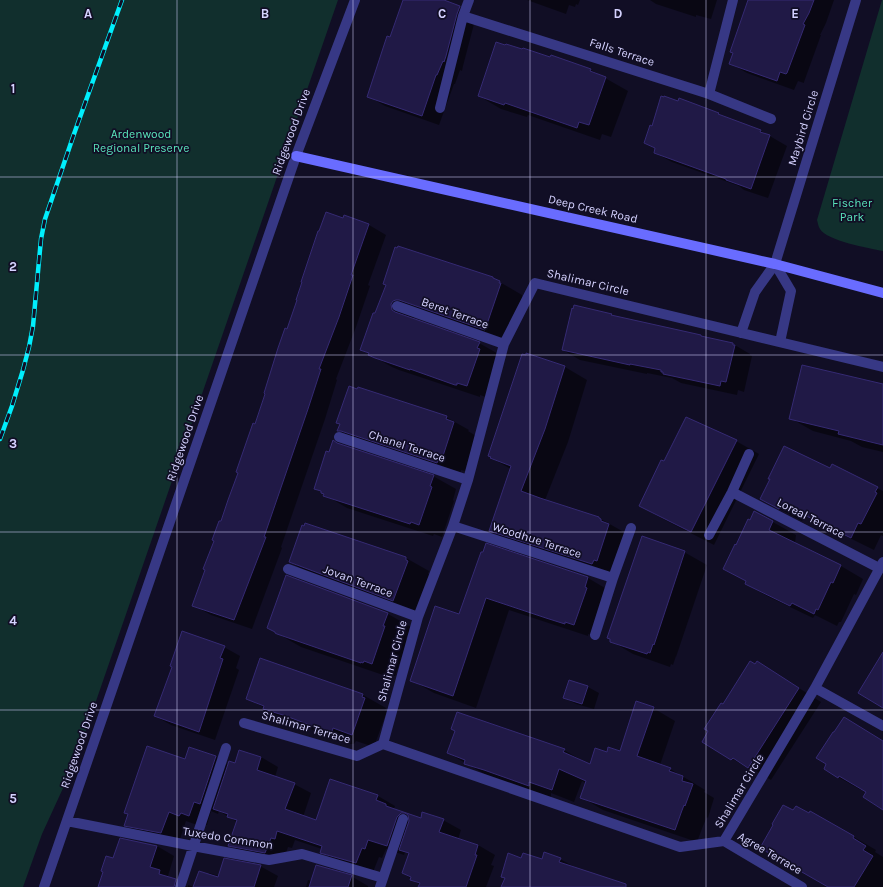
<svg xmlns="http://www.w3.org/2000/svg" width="883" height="887" font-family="Karla,sans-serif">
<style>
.green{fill:#112f2d}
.shadow{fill:#0007}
.building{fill:#201946;stroke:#352a73}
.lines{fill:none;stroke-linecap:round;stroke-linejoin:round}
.street{stroke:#373885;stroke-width:10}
.secondary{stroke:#696cff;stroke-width:10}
.rail-casing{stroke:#00effd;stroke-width:4.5}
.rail{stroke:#110e25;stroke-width:3;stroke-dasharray:9;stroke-linecap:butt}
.grid{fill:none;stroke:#d5d2ff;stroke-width:1;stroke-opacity:0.55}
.labels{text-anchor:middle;stroke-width:3.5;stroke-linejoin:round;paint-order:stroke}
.street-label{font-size:12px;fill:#d5d2ff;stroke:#110e25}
.park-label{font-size:12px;fill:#59e3ba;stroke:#110e25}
.grid-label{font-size:13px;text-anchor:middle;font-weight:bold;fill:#d5d2ff;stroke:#110e25;stroke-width:3.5;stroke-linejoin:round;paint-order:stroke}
</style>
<rect width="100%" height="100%" fill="#110e25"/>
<path class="green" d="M0 0H338L75 762 42 834 23 887H0Z
M882 0H883V251C869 248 827 241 820 229 818 226 818 223 817 220Z"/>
<path class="shadow" d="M404 0H441L459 7 477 17 474 24 463 66 462 71 460 70 455 84H454L439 125 385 106 368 96 391 39Z
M527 0H580L578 5 576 4 575 7 569 5 566 14Z
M650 0H717L711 19 696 15V17L656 4Z
M752 0H834L826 23 820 35H821L804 82V83L798 81 794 90 747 73 730 63Z
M551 56 591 70 628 91 611 137 602 134 600 140 528 115 527 117 501 109 479 96 550 58Z
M679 99 719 114 729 119 761 131 787 146 768 198 744 190 739 186 672 162 655 153 656 149 645 143 653 127 679 102Z
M343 219 369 225 386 235 368 285 370 286 356 327 336 379 337 380 325 419 281 547 282 548 252 629 211 615 193 605 287 330Z
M493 278 522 295V296L523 297 508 343 414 317 413 320 479 343 502 356 489 398 480 395V397L399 370 392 367 362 350 387 286Z
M575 306 611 315 615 317 733 344 750 354V355L752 356 744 392 738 390 737 395 681 383 672 378 647 373V374L580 360 563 350Z
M527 354 565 367 587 380 568 442 545 500 599 518 622 531 623 533 631 538 615 577 513 544 491 531 511 469 491 458Z
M883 385V452L862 447 851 441 813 431 790 418Z
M446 417 469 430 468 431 476 436 465 471 461 470 460 475 361 443 338 430 341 424 337 423Z
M736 441 759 454 714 545 663 519 640 506 665 463Z
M341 446 433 476 456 489 453 500 454 501 442 537 434 534 433 536 347 508 325 495 322 492 315 488 329 453Z
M832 466 883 491V536L881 535 874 550 805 516 802 521 761 499 771 479 830 469Z
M755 512 796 535 795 543 841 566 863 579 856 595 854 594 841 622H839L837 626 815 615 813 618 769 597 746 584 747 582 725 569Z
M684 552 707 565 676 657V656L673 665 671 664 670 667 633 654 611 641V640L608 638Z
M484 554 588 578 610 591 597 637 588 634V636L509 610 476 708 434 693 411 680 460 615Z
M406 558 429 571 428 574 430 575 416 613 312 575 290 562Z
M286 576 388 614 411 627 406 639 408 640 395 676 386 673V675L384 674 383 675 301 647 268 628Z
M224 647 240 656 236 668 239 670 215 740 171 725 155 716Z
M260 660 363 695 386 708 385 710 387 711 374 747 356 741 354 744H351L336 738 287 721 247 698Z
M780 676 821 702 771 780 756 771 755 772 703 742 724 705Z
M570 681 588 687 599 693 594 709 576 704 564 698Z
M653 708 675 721 660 765 670 769 692 782 705 790 704 792 714 798 708 818 707 817 703 826 697 842 603 810 581 797 586 783 582 781 574 802 551 793V798L488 776 448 753 564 750 590 765 607 753 620 752Z
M844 718 883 741V809L867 792 862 789 861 790 838 777 834 733Z
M189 748 216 757 228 765 236 764 261 757 278 767 275 777 294 784 311 793 303 817 317 821 378 796 395 806 394 809 397 811 421 819 443 820 461 830 458 839 478 845 495 855 491 865 494 866 486 887H420V885L403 873 409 854 405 852 404 855 386 849 382 858 379 857 373 872 338 862 321 852 322 849 295 840 292 848 288 847 283 862 247 855 230 845 237 822 219 811 218 814 211 811 207 825 198 822 197 825 186 821 179 842 142 835 125 825 129 815 125 813 185 760Z
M793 812 809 815 811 812 876 850 875 852 883 857V887H830Z
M157 846 174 856 168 876 187 887H99L114 859Z
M522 859 543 860 560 859 578 869 620 887H502Z
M260 866 278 876 274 887H188V885L194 887 208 875 209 873 219 876Z
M351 876 368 886V887H306L308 880 312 881Z"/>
<path class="building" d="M403 0H444L460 6 457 14 446 56 444 62 443 61 437 75H436L422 116 367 97 387 36 390 37Z
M748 0H814L809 13 803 24 805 25 787 73 786 74 780 72 777 81 729 64 733 53 730 52Z
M496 42 505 45 506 44 522 49 523 48 550 57 551 55 591 69 590 71 606 77 589 125 579 122 577 128 505 103 504 105 478 96Z
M661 96 664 97V96L678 101 679 98 719 113 718 114 761 130 760 132 770 135 751 189 726 180V179L654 153 655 148 644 143 650 125 652 126Z
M326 212 343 218 344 215 369 224 351 275H353L339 317 319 369H321L308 409 264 537H266L234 620 192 606 205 570 203 569 214 541 212 540 219 521H221L228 500 238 473 236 472 253 423 255 424 265 394 264 393 278 348 285 328 287 329 297 300H296L302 282H301L318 231H319Z
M398 246 493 277V278L500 281 499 283H501L485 330 399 300H396L393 301 391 304 392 310 395 312 480 342 477 348 480 349 467 386 457 383V385H455L410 369V370L375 358 368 355 369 353 360 350 373 313H375L386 285 383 284 395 247 397 248Z
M574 305 612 314 611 315 701 335V336L733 343V345H735L726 382 721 381 720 386 663 374V372H661V370L630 364V365L562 350 572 308 573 309Z
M526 353 565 366 545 429 521 491 540 498 599 517V518L601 519V521L609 524 597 561 594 560 592 564 489 531 511 466 490 458 491 457 488 456 522 354 526 355Z
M802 365 883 384V445L838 434 839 431 789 419Z
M349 386 357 389 358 387 447 416 446 419 454 422 442 459 439 458 437 463 341 431H337L340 424 336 423Z
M686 417 737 440 691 532 639 506 661 460 664 461Z
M333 440 337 443 434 475 430 486 432 487 419 525 411 522 410 524 323 496 324 494 321 493V491L314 489 326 451 329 452Z
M784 446 830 468 832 464 878 487 875 492 877 493 861 524 858 523 851 538 782 504 779 509 760 499 770 479H768Z
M754 511 773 521 769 530 841 565 833 583 831 582 818 610 816 609 814 614 792 603 790 606 745 584 746 581 723 569 735 544 736 545 748 519 750 520Z
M305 523 406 557V560L408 561 393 601 289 562 302 525 304 526Z
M642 536 685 551 654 645 653 644 650 653 648 652 647 654 610 642V639L607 638Z
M486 543 588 577 585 587 587 588 574 625 565 622V624L546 618 486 598 453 696 410 681 435 606 459 614 481 552H483Z
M286 575 388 613 383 626H385L372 664 364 661 363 663 361 662V663L277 634 275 633V632L267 628Z
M182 631 225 646 220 658 223 659 199 732 154 716 172 667 170 666Z
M883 652V708L858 693Z
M260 658 363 694 362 697 365 698 352 735 333 728 332 732 329 731V732L283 715 263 709 264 706 246 699Z
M750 661 755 664 757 661 799 688 748 768 733 758 731 760 702 742 708 731 704 729 721 703 723 704Z
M569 680 588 686 582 704 563 698Z
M636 701 654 707 637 756 671 768 669 771 683 776 682 781 693 784 685 806 684 805 681 813 675 830 580 798 586 781 559 769 552 790 529 782V786L484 770 464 764 465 760 447 753 455 731 451 729 457 712 565 749 563 752 590 764 595 748 607 752 608 747 620 751Z
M844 717 883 741V810L863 797 866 792 839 776 838 778 824 769 826 764 816 758 833 732H834Z
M147 746 185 759 189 747 216 756 200 804 194 802 189 816 181 813 179 816 169 812 161 833 124 826 128 814 124 813Z
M239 750 261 757 257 770 295 783 285 809 316 820 330 779 378 795 376 800 386 804V806L421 818 422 812 444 819 439 832 478 845 475 855H477L466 887H418L420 883 410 880 411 877 402 873 409 853 399 850 409 821 408 815 405 813H401L397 817 387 846 368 840 365 849 362 848 356 863 320 853 322 846 277 831 275 839 271 838 265 853 228 846 237 820 227 817 228 814 213 809 229 761 235 763Z
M783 805 793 810 796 806 809 813 810 811 854 836 853 838 866 846 863 850 873 856 854 887H828L760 848 773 825 772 824Z
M120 838 157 846 150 867 160 870 159 874 176 879 174 887H98L103 872 101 871 106 856 113 858Z
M544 852 561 858 559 862 626 884V887H501L505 878 501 877 508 853 521 858 523 853 542 859Z
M224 858 261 865 254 887H193L199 871 218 877Z
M316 865 352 875 348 887H309Z"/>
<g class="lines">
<path class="street" d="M463 16 709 94 771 119
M709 94 733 0
M440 108 463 16 469 0
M775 264 791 291 780 342
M397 306 504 344
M741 333 755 292 775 264 856 0
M339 437 468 480
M732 492 879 568
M453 526 613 578
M709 535 732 492 749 454
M288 569 418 617
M595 635 613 578 631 528
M815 688 883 726
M244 723 357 756 383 744
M383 744 418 617 453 526 468 480 504 344 535 283 883 367
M383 744 680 847 724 841
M67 821 193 846 269 860 302 854 383 878
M724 841 815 688 883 562
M724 841 802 887
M44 887 296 156 355 0
M180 887 226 748
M380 887 403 819"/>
<path class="secondary" d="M296 156 775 264 883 293"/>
<g class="rail-casing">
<path id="rail" d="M0 439 12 406 23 370 29 347 33 326 41 239 45 219 74 134 122 0"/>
</g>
<use href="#rail" class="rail"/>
</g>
<path class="grid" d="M177 0V887M353 0V887M530 0V887M706 0V887M0 177H883M0 355H883M0 532H883M0 710H883"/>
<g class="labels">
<g class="street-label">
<text transform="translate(622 52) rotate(18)" y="4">Falls Terrace</text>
<text transform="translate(803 128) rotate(-73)" y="4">Maybird Circle</text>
<text transform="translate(291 132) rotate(-70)" y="4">Ridgewood Drive</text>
<text transform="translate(593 209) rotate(13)" y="4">Deep Creek Road</text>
<text transform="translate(588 282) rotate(13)" y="4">Shalimar Circle</text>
<text transform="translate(455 313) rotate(20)" y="4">Beret Terrace</text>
<text transform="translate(185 438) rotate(-71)" y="4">Ridgewood Drive</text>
<text transform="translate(407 446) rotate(18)" y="4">Chanel Terrace</text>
<text transform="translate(811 518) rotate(27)" y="4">Loreal Terrace</text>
<text transform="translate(537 540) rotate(18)" y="4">Woodhue Terrace</text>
<text transform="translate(358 581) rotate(20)" y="4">Jovan Terrace</text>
<text transform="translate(392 661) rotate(-75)" y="4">Shalimar Circle</text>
<text transform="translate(306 727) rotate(16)" y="4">Shalimar Terrace</text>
<text transform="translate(79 745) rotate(-71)" y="4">Ridgewood Drive</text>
<text transform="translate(739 791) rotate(-59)" y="4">Shalimar Circle</text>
<text transform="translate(228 838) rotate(9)" y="4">Tuxedo Common</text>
<text transform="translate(770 853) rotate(30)" y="4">Agree Terrace</text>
</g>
<g class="park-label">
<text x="141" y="138">Ardenwood<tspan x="141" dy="14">Regional Preserve</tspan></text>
<text x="852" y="207">Fischer<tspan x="852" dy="14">Park</tspan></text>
</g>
</g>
<g class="grid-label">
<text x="88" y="18">A</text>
<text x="265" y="18">B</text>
<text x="442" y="18">C</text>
<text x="618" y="18">D</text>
<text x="795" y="18">E</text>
<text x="13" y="93">1</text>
<text x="13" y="271">2</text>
<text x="13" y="448">3</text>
<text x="13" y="625">4</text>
<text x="13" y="803">5</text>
</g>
</svg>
